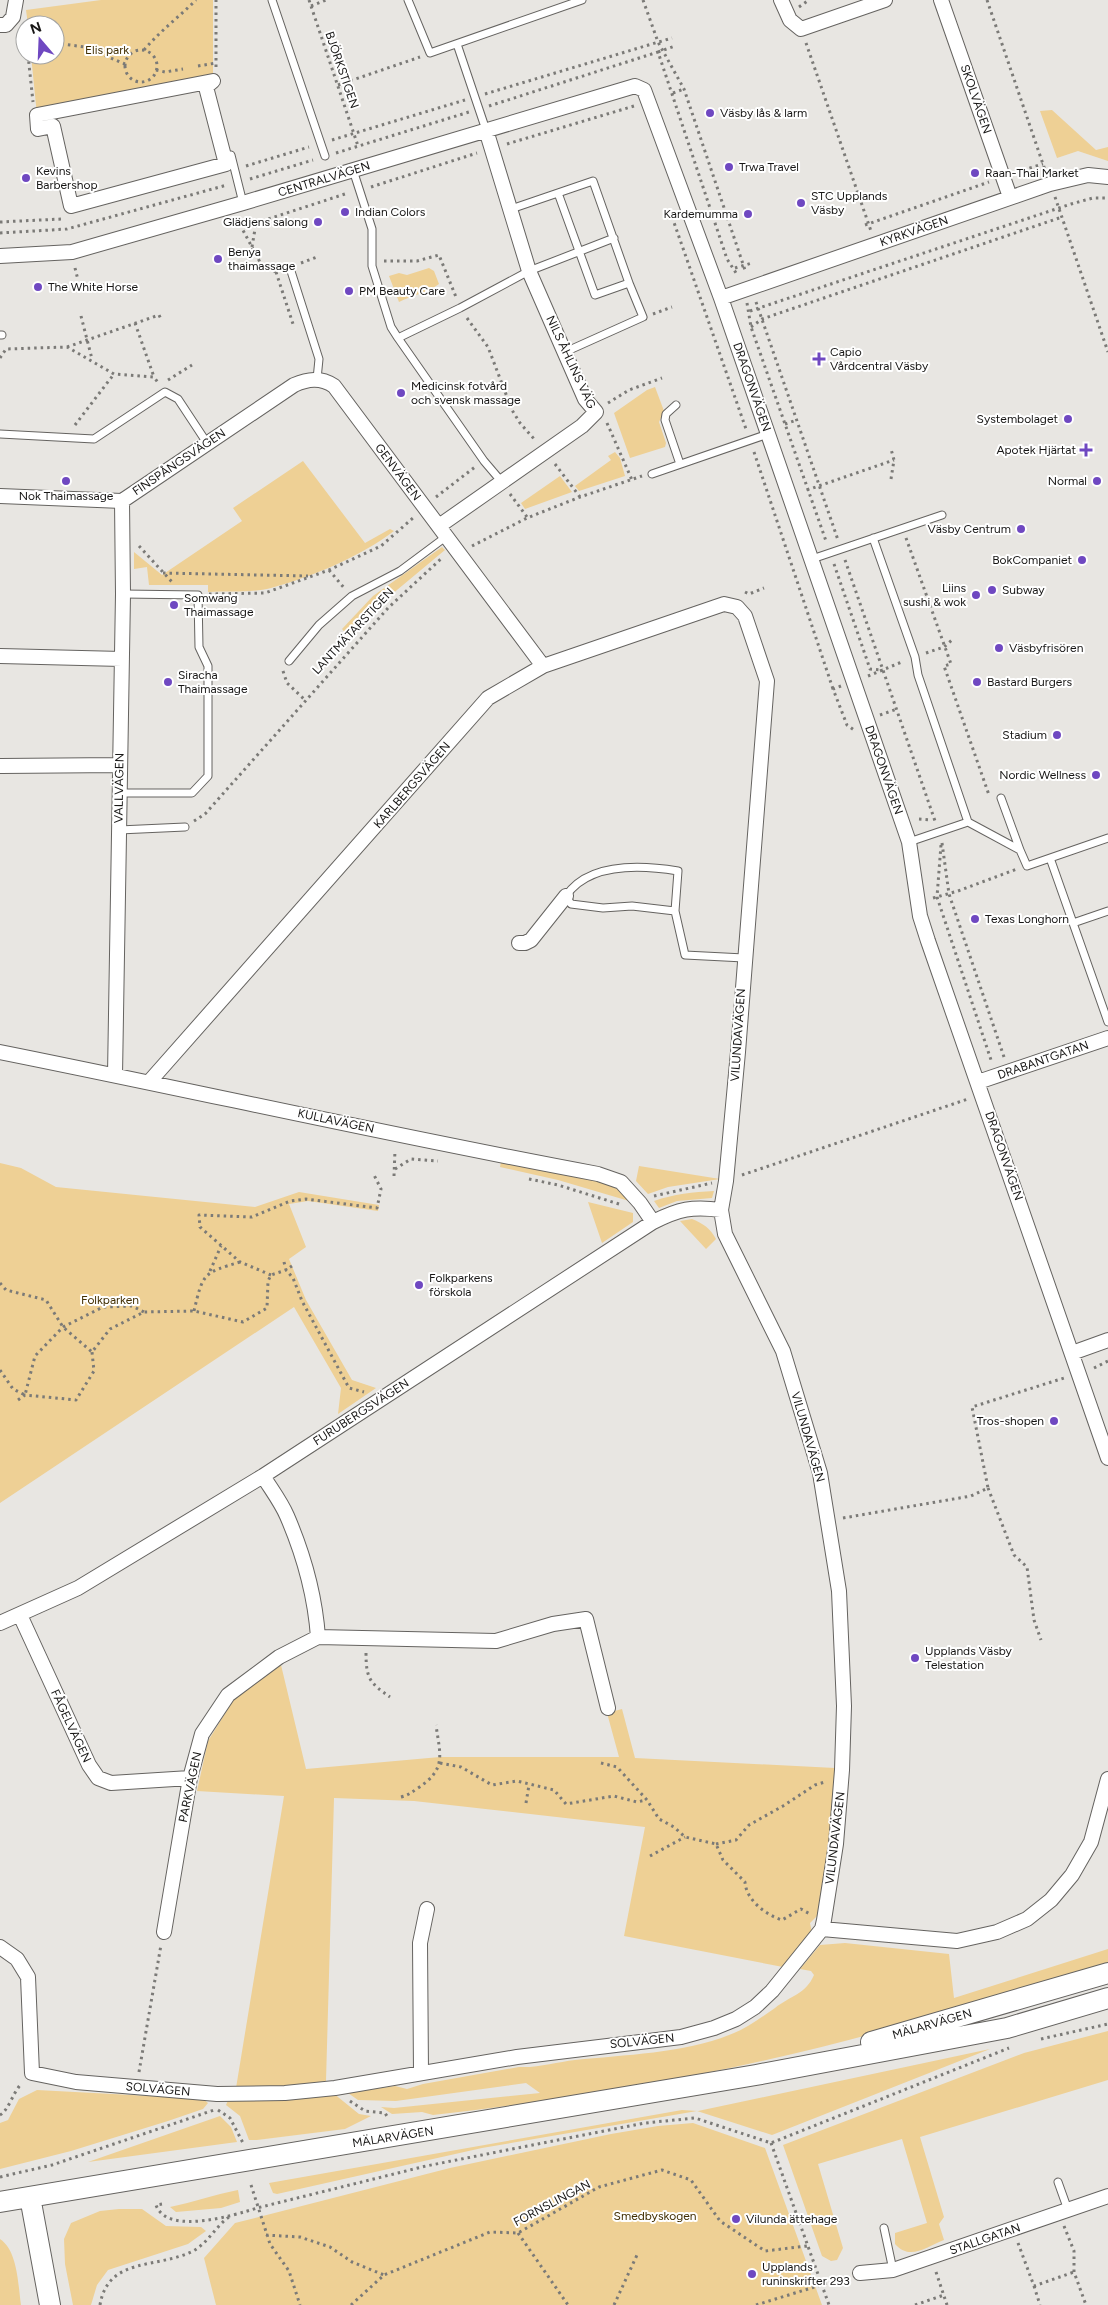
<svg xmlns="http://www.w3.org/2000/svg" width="1108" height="2305" font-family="Figtree,sans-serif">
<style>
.green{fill:#eed095}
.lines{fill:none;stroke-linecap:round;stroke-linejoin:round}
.lane-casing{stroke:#656360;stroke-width:9}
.street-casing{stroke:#656360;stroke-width:16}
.secondary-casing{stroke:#656360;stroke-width:22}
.path{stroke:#7b7a77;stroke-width:3;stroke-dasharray:2.5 4;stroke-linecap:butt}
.lane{stroke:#fff;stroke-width:7}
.street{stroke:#fff;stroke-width:14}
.secondary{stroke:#fff;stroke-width:20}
.poi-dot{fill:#6f48c1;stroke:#fff;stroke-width:2}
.labels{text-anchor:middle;stroke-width:4;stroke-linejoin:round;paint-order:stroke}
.park-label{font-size:12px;fill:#422f03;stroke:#fff}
.street-label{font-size:12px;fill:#171615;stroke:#fff}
.poi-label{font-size:12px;fill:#171615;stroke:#fff;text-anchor:start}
</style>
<rect width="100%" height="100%" fill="#e8e6e2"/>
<path class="green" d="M101 0H213V81L37 115 31 55H55V25H28L26 10Z
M1052 110 1096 150 1108 147V161L1078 151 1057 158 1040 111Z
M429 268 434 271 439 284C429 292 411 296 399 302L389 276 399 273 407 275Z
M655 387 664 411 659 422 666 443 665 447 630 458 614 413 647 390Z
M615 452 620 458 625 476 579 491 575 486 611 460 608 456Z
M303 461 365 543 390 529 394 531C360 557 311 577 271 588 252 593 228 591 208 592V585H149L147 567 134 569V552L162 575 242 521 233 508Z
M560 476 572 492 525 509 521 503Z
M442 547 445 550 385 600 350 638 342 629 373 596Z
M501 1162 595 1180 620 1190 629 1201 558 1180 500 1167Z
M0 1163 21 1168 56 1187 255 1207 299 1192 379 1205 378 1211 308 1201 289 1204 306 1247 289 1259 306 1300 352 1380 376 1388 338 1414 341 1388 294 1307 0 1503Z
M639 1166 720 1179 668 1187 648 1194 636 1181Z
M714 1191 712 1198 677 1201 659 1208 654 1201C674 1194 693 1192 714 1191Z
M588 1202 633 1213V1222L602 1243Z
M692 1219C704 1224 710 1228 716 1239L706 1249 680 1221Z
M281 1665 306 1769 440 1757H619L607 1713 622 1709 635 1758 835 1768 830 1845 821 1912 810 1923 812 1933 783 1967 624 1936 645 1827 414 1801 334 1798 326 2081 287 2087 236 2088 284 1796 197 1791 208 1741 234 1699Z
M845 1943 949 1954 954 1998 1108 1949V1966C1034 1988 961 2010 886 2030 738 2071 586 2098 433 2115L422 2112 392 2114 381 2107 394 2108 540 2093 526 2083 396 2101 358 2100 348 2093 395 2086 407 2089 423 2084 519 2067C538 2068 557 2062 575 2060 623 2055 685 2053 729 2035 746 2029 760 2018 775 2008 790 1996 806 1994 814 1975L811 1971 800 1969 820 1945Z
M1108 2031V2080L920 2137 944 2217 939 2224 944 2240C926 2247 910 2261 895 2244V2233L927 2223 902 2139 818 2164 843 2248 837 2260 831 2261 822 2256 783 2145 1024 2053Z
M990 2049 772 2135 697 2111 482 2148 277 2194 273 2193 269 2183 682 2110 698 2111Z
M37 2090 188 2098 203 2099 208 2103 203 2109 168 2121 71 2151 0 2169V2123L8 2120 19 2099Z
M333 2093 359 2114 371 2116 345 2129 257 2140H249L240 2116 226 2105 229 2098Z
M220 2116 231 2127 237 2142 88 2162Z
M693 2123 765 2148 822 2305H216L204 2258 235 2223 450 2168 611 2134 658 2126Z
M238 2190 240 2202 221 2208 176 2212 170 2207C194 2202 213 2195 238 2190Z
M119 2209H142L166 2226 201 2227 206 2231 188 2244 108 2270 97 2285 91 2305H73L65 2264 64 2239 71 2223 100 2211Z
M0 2239C18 2251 18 2285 21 2305H0Z"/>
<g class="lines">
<g class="lane-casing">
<path id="lane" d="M272 0 325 156
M408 0 430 53 582 0
M457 44 486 130
M231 155 243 203
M353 170 372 229V266L391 327 398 338
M511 209 593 181 629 283 595 295 558 193
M290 268 319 359 317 379
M0 335H2
M565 352 643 317 629 283
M676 405 666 414 665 420 680 464
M0 434 94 439 165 392 178 399 207 443
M652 474 768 434
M501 481 484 461 398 338 460 308 529 271 614 238
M873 538 915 657 918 675 968 822 909 842
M812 559 942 515
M289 661 319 625 352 596 400 571 447 536
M119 793H192L208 776V666L199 647 198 595 123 594
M1001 798 1020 850
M968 822 1020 850 1027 866 1108 838
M119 830 185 827
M1050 858 1108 1022
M675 911 678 871C641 865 589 862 566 896L571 904 603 908 632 906 675 911 685 955 744 958
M1073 923 1108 911
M1058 2182 1068 2210
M884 2228 893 2270"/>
</g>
<g class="street-casing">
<path id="street" d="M781 0 790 20 801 29 885 0
M941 0 1010 197
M0 25H6L13 17 16 0
M213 81 206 87 226 164 71 206 53 126 38 129 37 115Z
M0 256 72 252 243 203 635 86 644 90 721 298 909 842 920 916 928 941 1108 1458
M721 298 1050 184 1088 175 1108 177
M0 496 122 501 294 385C308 379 320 377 334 386L543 666
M439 526 582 426 596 412 585 399 529 271 486 130
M0 656 122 659
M1 766 119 765
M519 943H525L531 940 566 896
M0 1052C200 1092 398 1137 598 1174L621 1182 640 1203 653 1222
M115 1075 123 594 122 501
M978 1082 1108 1038
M1072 1353 1108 1340
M263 1476C271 1489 281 1502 287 1516 303 1553 315 1596 318 1637
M20 1615 89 1765 98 1778 111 1783 190 1778
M0 1623 78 1588 263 1476 653 1222C679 1209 692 1206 721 1210
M822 1929 957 1941 997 1932 1027 1919 1051 1900 1072 1875 1091 1842 1108 1779
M164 1932 190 1778 202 1734 228 1695 279 1657 318 1637 496 1641 553 1624 586 1619 608 1708
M0 1947 17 1959 28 1977 32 2073 76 2082 217 2094 285 2093 335 2088 517 2057 681 2037 714 2028 736 2019 755 2007 772 1991 822 1929 824 1920 836 1844 842 1770 844 1706 839 1591 820 1473 783 1351 725 1234 721 1210 726 1181 738 1052 767 681 745 616 737 607 724 604 543 666 488 698 150 1081
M421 2072 420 1943 427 1909
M860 2273 893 2270 1108 2196"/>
</g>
<g class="secondary-casing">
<path id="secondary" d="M871 2042 1108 1973
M30 2197 50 2305
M0 2202 756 2075 1007 2028 1108 1998"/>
</g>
<path class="path" d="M309 0 358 146
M643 0 658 42 684 89 746 273
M987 0 1045 170
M311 6 326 0
M799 7 809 0
M55 43 85 47 125 64
M806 43 871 231
M144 50C160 31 179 17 196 0
M125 66a16 16 0 1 1 32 0a16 16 0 1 1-32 0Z
M658 52 675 46
M28 55 33 102
M198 66 216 63
M216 67V0
M156 70 165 72 183 69
M338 85 420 57
M673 93 684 89
M485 94 672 38
M489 106 658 52 727 259 738 276
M332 140 465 100
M507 144 634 106
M336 153 469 112
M246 166 309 147
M1017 172 1043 164
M250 179 313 160
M371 187 477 153
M1055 197 1108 352
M670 211 746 429
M237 219 261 264 276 272
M0 222 62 219
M256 223 348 193
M865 225 989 182
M0 233 67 229 227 185
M252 247 256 223 254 216
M384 261H417L439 255 456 297
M301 263 317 257
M75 268 78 280
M735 268 752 263
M276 272 293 324
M756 302 838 540
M747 303 751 327 826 541
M750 311 1071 204 1093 198H1108
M653 314 672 307
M81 316 92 359
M467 318 488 347 512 410 520 423 535 440
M135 323 154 377
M751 327 762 319 1062 217
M67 347 159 315 161 319
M0 358 6 349 67 347 114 374 154 377 159 384
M168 380 192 365
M608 403 629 390 662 378
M607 423 632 480
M785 424 797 420
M75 425 114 374
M754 452 833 689
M555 464 580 497
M891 479 894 460 891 449
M807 490 894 460
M510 494 527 517
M436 497 475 467
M906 538 951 664 944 666 989 795
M139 546 172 582
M472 546 527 518 580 497 642 476
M845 560 935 821
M834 564 870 669 883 670
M329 570 345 589
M163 573 308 576
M745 592 749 594 764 588
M209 594 265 593 329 570 381 546 413 518
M926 653 944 647 952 640
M283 671 287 683 305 700
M868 676 904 661
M841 686 833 689 847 725 854 730
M880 715 897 709
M919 819 932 820
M194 821 205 814 388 608 443 557
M942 843 949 894 1004 1057
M941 845 937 897 992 1063
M933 898 958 891 1017 869
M395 1169 411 1159 438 1161
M742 1175 968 1099
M394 1176 395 1150
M529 1179 558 1185 619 1204
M654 1196 712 1183
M284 1262 286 1270 292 1266
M210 1271 221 1246
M271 1275 240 1262 200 1227 199 1215 252 1217 290 1201 306 1199 377 1208 381 1189 374 1175
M0 1283 6 1290 46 1300 63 1327 92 1352 110 1329 144 1312 194 1311 243 1322 267 1308 268 1281 271 1275 286 1270 293 1278 302 1301 349 1388 364 1392
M194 1311C203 1273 203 1273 240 1262
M1094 1368 1108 1361
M0 1370 13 1389 25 1395 35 1356 63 1327 103 1307 132 1306 144 1312
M18 1400 25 1395 76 1400 94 1371 92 1352
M988 1488 1014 1555 1027 1567 1034 1620 1041 1640
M843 1518 971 1496 988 1488 972 1407 1064 1378
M366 1653C366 1679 370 1683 390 1697
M440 1763 461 1767 492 1785 517 1781 554 1790 566 1804 614 1796 637 1802 646 1800
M601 1763 617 1767 647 1800 659 1819 674 1827 685 1837 716 1844 723 1860 745 1882C746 1900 766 1915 782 1920L801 1909 810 1914
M401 1797C409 1795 412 1792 418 1788 447 1769 440 1755 436 1725
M526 1803 529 1785
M716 1844 736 1840 749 1825 783 1806 815 1785 825 1782
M650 1856 685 1837
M1041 2039 1108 2024
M139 2072 161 1945
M350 2101 365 2111 385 2113 388 2118
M218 2110 230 2118 243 2143
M0 2115C8 2111 13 2093 21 2084
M771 2143 829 2305
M0 2177 52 2165 214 2110
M251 2185 270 2244 289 2271 300 2305
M162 2204 156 2205C167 2236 235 2215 257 2208L426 2166 645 2123 695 2118 771 2143 1009 2048
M1064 2226 1074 2251V2272L1086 2305
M518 2233 568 2305
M266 2235 300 2237 330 2247 352 2262 384 2275
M1018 2243 1034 2286 1074 2272
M936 2272 947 2305
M1034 2286 1040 2305
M100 2305C108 2256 158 2269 193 2251 207 2244 216 2226 229 2217
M351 2305 384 2275 490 2232 518 2233 599 2187 662 2170 691 2180 720 2221 765 2251 807 2246
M614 2305 637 2255
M756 2305 847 2277
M915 2305 944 2295"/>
<use href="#lane" class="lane"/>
<use href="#street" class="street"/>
<use href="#secondary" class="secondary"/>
</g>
<g class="poi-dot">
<circle cx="710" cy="113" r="5"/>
<circle cx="729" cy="167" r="5"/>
<circle cx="975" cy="173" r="5"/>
<circle cx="26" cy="178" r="5"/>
<circle cx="801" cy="203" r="5"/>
<circle cx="345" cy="212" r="5"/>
<circle cx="748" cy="214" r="5"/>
<circle cx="318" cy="222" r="5"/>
<circle cx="218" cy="259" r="5"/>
<circle cx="38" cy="287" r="5"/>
<circle cx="349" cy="291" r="5"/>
<path d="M816.5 351.5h5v5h5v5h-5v5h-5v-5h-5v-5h5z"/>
<circle cx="401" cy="393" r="5"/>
<circle cx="1068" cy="419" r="5"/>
<path d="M1083.5 442.5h5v5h5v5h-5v5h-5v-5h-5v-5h5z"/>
<circle cx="66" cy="481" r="5"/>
<circle cx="1097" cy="481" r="5"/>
<circle cx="1021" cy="529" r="5"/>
<circle cx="1082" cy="560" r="5"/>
<circle cx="992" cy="590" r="5"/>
<circle cx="976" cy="595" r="5"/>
<circle cx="174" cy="605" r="5"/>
<circle cx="999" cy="648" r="5"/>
<circle cx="168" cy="682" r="5"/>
<circle cx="977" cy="682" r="5"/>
<circle cx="1057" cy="735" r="5"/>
<circle cx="1096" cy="775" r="5"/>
<circle cx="975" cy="919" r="5"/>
<circle cx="419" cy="1285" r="5"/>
<circle cx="1054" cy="1421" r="5"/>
<circle cx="915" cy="1658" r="5"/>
<circle cx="736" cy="2219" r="5"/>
<circle cx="752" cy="2274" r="5"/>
</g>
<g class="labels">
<g class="park-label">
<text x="107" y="54">Elis park</text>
<text x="110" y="1304">Folkparken</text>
<text x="655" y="2220">Smedbyskogen</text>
</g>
<g class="street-label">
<text transform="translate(342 70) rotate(71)" y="4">BJÖRKSTIGEN</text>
<text transform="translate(976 99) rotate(71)" y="4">SKOLVÄGEN</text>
<text transform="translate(324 179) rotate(-17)" y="4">CENTRALVÄGEN</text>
<text transform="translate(914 231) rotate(-19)" y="4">KYRKVÄGEN</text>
<text transform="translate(571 362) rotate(65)" y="4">NILS ÅHLINS VÄG</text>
<text transform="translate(752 387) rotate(71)" y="4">DRAGONVÄGEN</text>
<text transform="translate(179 462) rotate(-34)" y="4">FINSPÅNGSVÄGEN</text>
<text transform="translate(398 472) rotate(53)" y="4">GENVÄGEN</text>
<text transform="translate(353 631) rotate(-47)" y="4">LANTMÄTARSTIGEN</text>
<text transform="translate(884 770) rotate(71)" y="4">DRAGONVÄGEN</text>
<text transform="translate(412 785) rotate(-49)" y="4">KARLBERGSVÄGEN</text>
<text transform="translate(119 788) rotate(-89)" y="4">VALLVÄGEN</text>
<text transform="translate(738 1035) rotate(-86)" y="4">VILUNDAVÄGEN</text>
<text transform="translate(1043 1060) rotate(-19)" y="4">DRABANTGATAN</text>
<text transform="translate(336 1121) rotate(12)" y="4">KULLAVÄGEN</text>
<text transform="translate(1004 1156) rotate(71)" y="4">DRAGONVÄGEN</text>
<text transform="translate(361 1412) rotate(-33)" y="4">FURUBERGSVÄGEN</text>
<text transform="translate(808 1437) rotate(74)" y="4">VILUNDAVÄGEN</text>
<text transform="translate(71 1726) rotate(65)" y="4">FÅGELVÄGEN</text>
<text transform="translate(190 1787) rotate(-78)" y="4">PARKVÄGEN</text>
<text transform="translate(835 1838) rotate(-83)" y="4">VILUNDAVÄGEN</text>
<text transform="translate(932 2024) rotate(-16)" y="4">MÄLARVÄGEN</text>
<text transform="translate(642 2041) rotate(-6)" y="4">SOLVÄGEN</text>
<text transform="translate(158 2089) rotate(5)" y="4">SOLVÄGEN</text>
<text transform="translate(393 2137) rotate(-9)" y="4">MÄLARVÄGEN</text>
<text transform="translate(552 2203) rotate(-28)" y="4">FORNSLINGAN</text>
<text transform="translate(985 2239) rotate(-19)" y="4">STALLGATAN</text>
</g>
<g class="poi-label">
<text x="720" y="117">Väsby lås &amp; larm</text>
<text x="739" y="171">Trwa Travel</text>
<text x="36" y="175">Kevins<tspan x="36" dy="14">Barbershop</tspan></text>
<text x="985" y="177">Raan-Thai Market</text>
<text x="811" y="200">STC Upplands<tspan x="811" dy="14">Väsby</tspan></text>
<text x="355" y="216">Indian Colors</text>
<text x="738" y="218" text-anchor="end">Kardemumma</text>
<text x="308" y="226" text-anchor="end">Glädjens salong</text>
<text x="228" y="256">Benya<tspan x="228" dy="14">thaimassage</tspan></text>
<text x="48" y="291">The White Horse</text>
<text x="359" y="295">PM Beauty Care</text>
<text x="830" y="356">Capio<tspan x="830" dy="14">Vårdcentral Väsby</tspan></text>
<text x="411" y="390">Medicinsk fotvård<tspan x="411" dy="14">och svensk massage</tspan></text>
<text x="1058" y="423" text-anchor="end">Systembolaget</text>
<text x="1076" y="454" text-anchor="end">Apotek Hjärtat</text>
<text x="1087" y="485" text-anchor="end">Normal</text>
<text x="66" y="500" text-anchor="middle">Nok Thaimassage</text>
<text x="1011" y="533" text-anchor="end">Väsby Centrum</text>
<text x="1072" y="564" text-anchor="end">BokCompaniet</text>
<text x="966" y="592" text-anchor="end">Liins<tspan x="966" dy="14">sushi &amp; wok</tspan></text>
<text x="1002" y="594">Subway</text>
<text x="184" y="602">Somwang<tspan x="184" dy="14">Thaimassage</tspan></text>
<text x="1009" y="652">Väsbyfrisören</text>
<text x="178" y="679">Siracha<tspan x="178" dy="14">Thaimassage</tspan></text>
<text x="987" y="686">Bastard Burgers</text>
<text x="1047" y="739" text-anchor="end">Stadium</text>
<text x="1086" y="779" text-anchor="end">Nordic Wellness</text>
<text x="985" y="923">Texas Longhorn</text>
<text x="429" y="1282">Folkparkens<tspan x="429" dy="14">förskola</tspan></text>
<text x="1044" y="1425" text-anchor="end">Tros-shopen</text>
<text x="925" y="1655">Upplands Väsby<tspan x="925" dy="14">Telestation</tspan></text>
<text x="746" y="2223">Vilunda ättehage</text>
<text x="762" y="2271">Upplands<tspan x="762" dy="14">runinskrifter 293</tspan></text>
</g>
</g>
<g transform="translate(40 40) rotate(341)"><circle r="24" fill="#ffffff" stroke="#a2a2a1"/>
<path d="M0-4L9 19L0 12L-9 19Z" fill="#6f48c1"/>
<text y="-8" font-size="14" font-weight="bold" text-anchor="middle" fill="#171615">N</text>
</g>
</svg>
